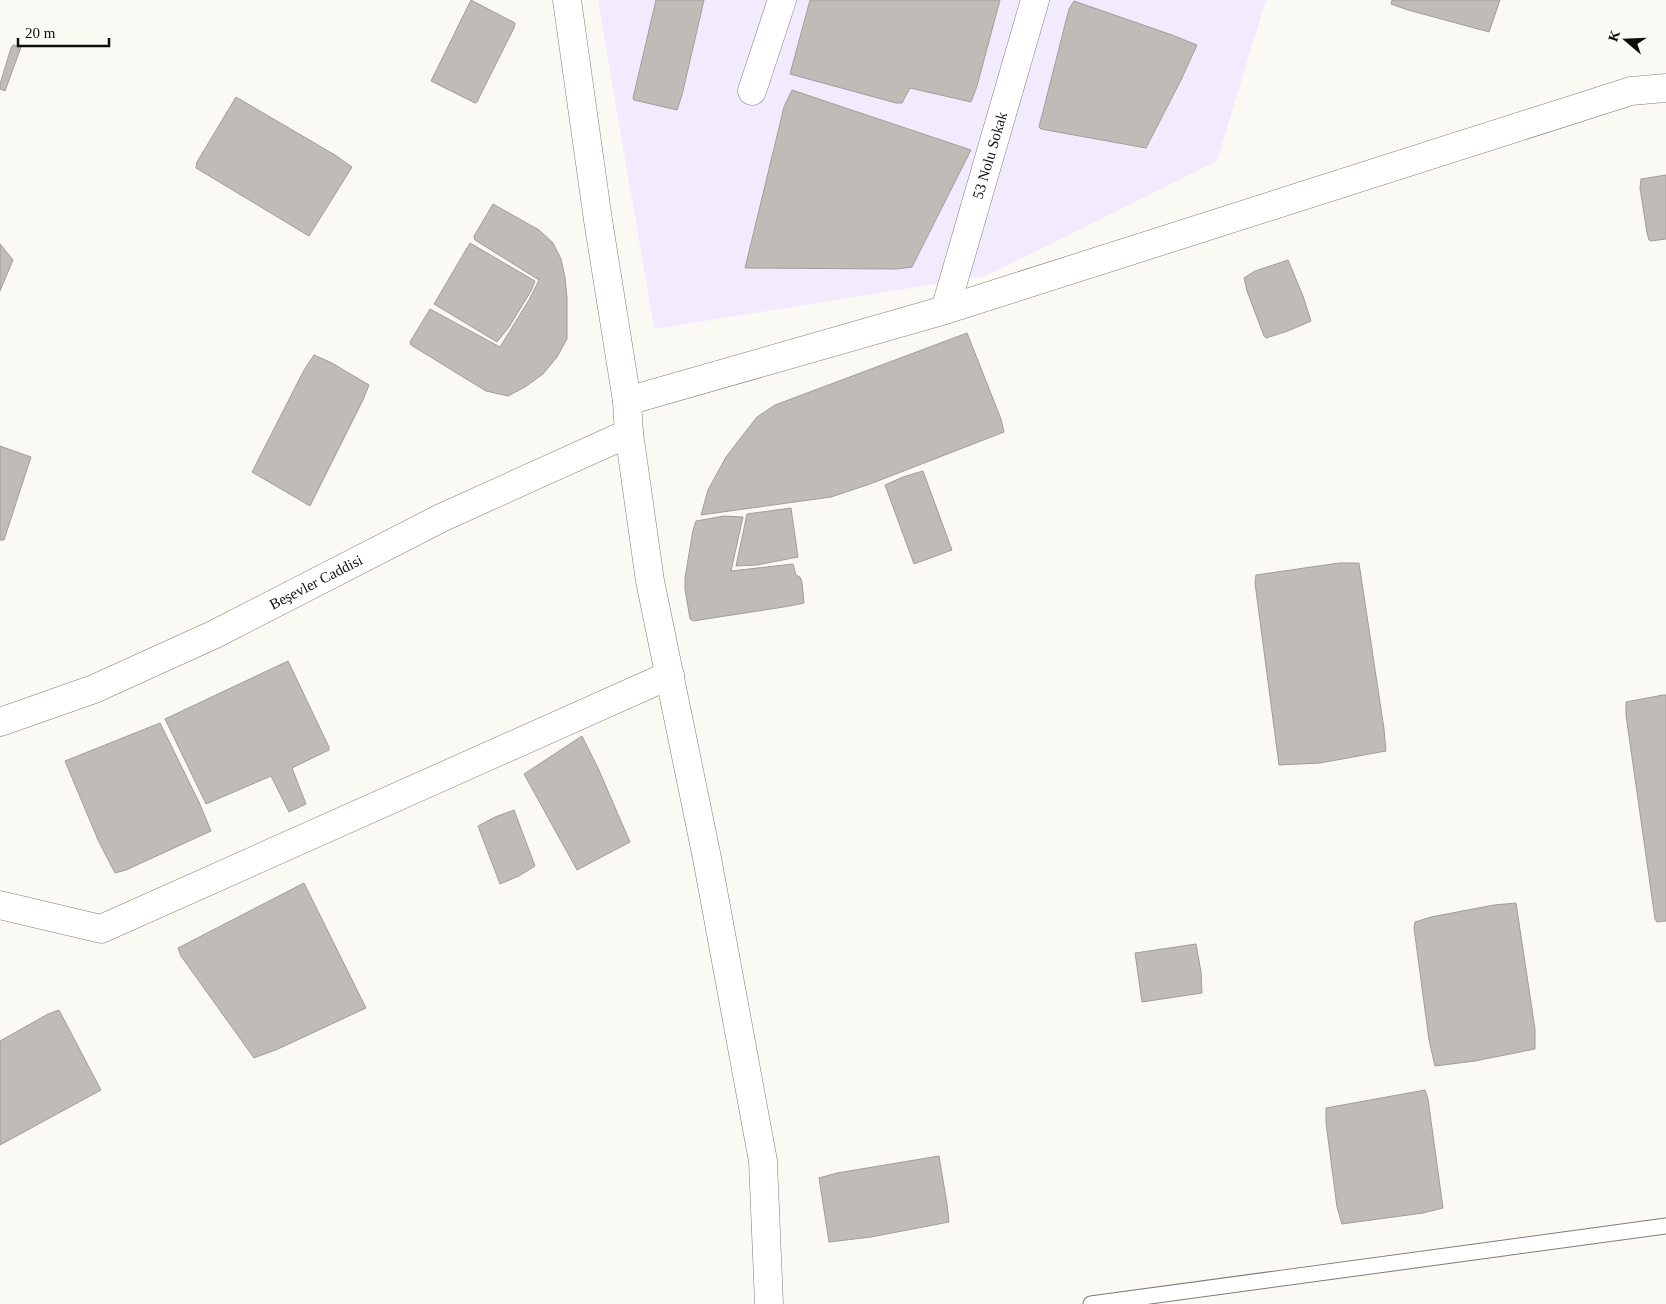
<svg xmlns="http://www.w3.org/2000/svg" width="1666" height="1304" font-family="Georgia,serif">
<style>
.industrial{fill:#f2ebfd}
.building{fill:#bfbbb7;stroke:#a19e9a}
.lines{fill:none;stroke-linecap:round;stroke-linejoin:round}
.service-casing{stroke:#7e7c78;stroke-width:17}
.minor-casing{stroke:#7e7c78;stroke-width:29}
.tertiary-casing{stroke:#7e7c78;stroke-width:29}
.service{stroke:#fff;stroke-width:15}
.minor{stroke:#fff;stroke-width:28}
.tertiary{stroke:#fff;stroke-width:28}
.labels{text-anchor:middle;stroke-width:4.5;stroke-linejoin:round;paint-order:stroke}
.street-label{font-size:15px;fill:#0e0d0c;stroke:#fbf9f4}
</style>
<rect width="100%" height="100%" fill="#fbf9f4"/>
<path class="industrial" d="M598 0H1266L1217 161 986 276 654 329Z"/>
<path class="building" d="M471 0 515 23 514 28 477 102 475 103 431 81Z
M656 0H704L682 95 677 110 634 100 633 98Z
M810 0H1000L977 86 971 102 910 88 902 103H896L790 74Z
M1392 0H1500L1489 32 1408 10 1391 4Z
M1074 1 1172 35 1197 45 1181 80 1146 148 1041 129 1039 127 1069 9Z
M13 45 21 47 5 91 0 89V84L11 48Z
M792 90 971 150 912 267 897 269 745 268 784 107Z
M236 97 335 155 352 167 309 236 196 168 197 162Z
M1666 175V239L1651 241 1649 240 1647 233 1640 188 1641 179Z
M493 204 539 230 553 243 561 259 565 277 567 298V339L557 357 543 374 525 387 508 396 486 391 411 345 410 342 430 309 500 347 529 300 539 280 475 240 474 236Z
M470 243 535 281 531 291 509 327 497 342 434 304Z
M0 244 13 260 0 291Z
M1288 260 1303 296 1311 321 1288 331 1266 338 1264 336 1247 291 1244 278 1255 271Z
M967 333 1001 419 1004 432 870 484 831 497 701 515 708 490 726 457 757 417 775 405Z
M314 355 332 363 369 385 363 400 310 506 252 472 304 370Z
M0 446 31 457 4 540H0Z
M923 471 952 550 914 564 885 485 903 477Z
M791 508 798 557 757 565 736 566 747 514Z
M724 516 743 517 731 571 793 564 796 575 800 577 802 582 804 603 790 606 693 621 690 619 685 589V578L693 530 696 521Z
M1339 563H1359L1384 729 1386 751 1320 763 1279 765 1255 583 1256 575Z
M288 661 329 747V750L292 768 306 804 289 812 271 776 206 804 165 719Z
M1663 695H1666V921L1657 922 1655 919 1626 715V702Z
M160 723 199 802 211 831 126 870 115 873 98 840 65 761Z
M582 736 598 768 630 842 577 870 524 774Z
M514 810 535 866 519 876 500 884 478 826 495 817Z
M304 883 366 1008 278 1049 254 1058 181 956 178 948Z
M1516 903 1535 1029V1049L1475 1061 1435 1066 1429 1040 1414 928 1415 922 1431 917 1494 905Z
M1196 944 1201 972 1202 993 1142 1002 1135 953Z
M59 1010 101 1090 0 1145V1041L48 1014Z
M1425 1090 1428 1099 1443 1208 1423 1213 1342 1224 1337 1207 1326 1123V1108Z
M939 1156 947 1204 949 1222 871 1237 829 1242 819 1178 837 1173Z"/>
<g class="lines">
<g class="service-casing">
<path id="service" d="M1091 1304 1666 1226"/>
</g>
<g class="minor-casing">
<g id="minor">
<path d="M752 91 782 0"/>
<path id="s1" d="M945 310 1035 0"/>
<path d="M627 401 945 310 1631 91 1666 88"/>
<path d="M0 905 101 929 670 675"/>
</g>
</g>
<g class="tertiary-casing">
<g id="tertiary">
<path d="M567 0 598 220 627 401 629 433 650 581 707 858 763 1161 769 1304"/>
<path id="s2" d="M0 722 94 689 213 635 441 518 629 433"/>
</g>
</g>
<use href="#service" class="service"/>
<use href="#minor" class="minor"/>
<use href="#tertiary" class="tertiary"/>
</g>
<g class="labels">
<g class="street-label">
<text dy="5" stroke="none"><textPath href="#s1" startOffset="161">53 Nolu Sokak</textPath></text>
<text dy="5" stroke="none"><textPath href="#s2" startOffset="346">Beşevler Caddisi</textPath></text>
</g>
</g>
<g transform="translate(1626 40) rotate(289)" stroke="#fbf9f4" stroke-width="4" paint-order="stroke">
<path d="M0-4L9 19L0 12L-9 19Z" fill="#0e0d0c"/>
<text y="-8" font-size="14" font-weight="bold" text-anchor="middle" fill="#0e0d0c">K</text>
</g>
<path d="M18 38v8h91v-8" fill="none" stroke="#0e0d0c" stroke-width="2.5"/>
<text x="25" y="38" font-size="15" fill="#0e0d0c" stroke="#fbf9f4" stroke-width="4" paint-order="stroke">20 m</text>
</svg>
